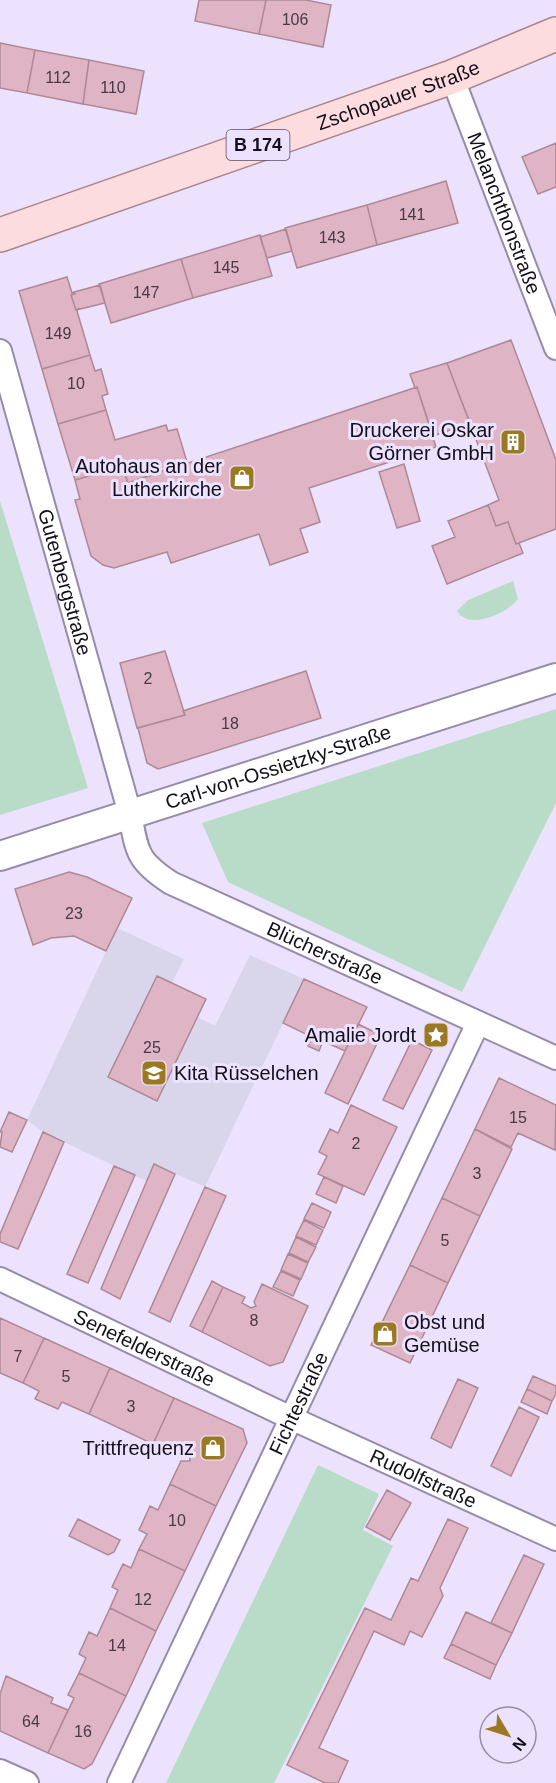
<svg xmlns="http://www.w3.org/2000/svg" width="556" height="1783" font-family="Arial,sans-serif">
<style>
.education{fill:#d9d6ec}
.green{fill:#b8dcc7}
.building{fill:#dfb4c4;stroke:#ad8996;stroke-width:1.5}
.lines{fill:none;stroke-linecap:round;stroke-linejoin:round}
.minor-casing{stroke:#978baa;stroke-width:26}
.tertiary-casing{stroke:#978baa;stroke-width:32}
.primary-casing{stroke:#ab868d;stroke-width:36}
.minor{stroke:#fff;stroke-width:22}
.tertiary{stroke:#fff;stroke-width:28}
.primary{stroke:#fddce0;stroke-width:33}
.labels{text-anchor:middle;stroke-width:6;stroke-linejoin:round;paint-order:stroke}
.number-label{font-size:16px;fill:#473945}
.shield{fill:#ece2fd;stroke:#554f5f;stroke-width:1.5}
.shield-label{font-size:18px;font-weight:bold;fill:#14101b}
.street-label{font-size:20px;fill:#14101b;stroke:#ece2fd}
.poi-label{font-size:20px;fill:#14101b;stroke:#ece2fd;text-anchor:end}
</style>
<rect width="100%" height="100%" fill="#ece2fd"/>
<path class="education" d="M117 928 184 959 172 983 206 999 197 1017 215 1026 250 955 304 979 205 1187 154 1164 146 1181 43 1132 27 1120Z"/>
<path class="green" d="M0 501 88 788 0 815Z
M513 581 518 599C508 613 468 631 457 611L468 600Z
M556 709V803L462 992 228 882 202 823Z
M318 1465 379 1494 363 1530 393 1546 274 1783H166Z"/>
<path class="building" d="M199 0H266L259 34 195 21Z
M266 0H306L331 5 323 47 259 34Z
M0 43 35 50 27 93 0 88Z
M35 50 89 60 83 104 27 93Z
M89 60 144 71 136 114 83 104Z
M556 143V187L538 194 522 157Z
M446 181 458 223 377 245 367 205Z
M367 205 377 245 297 268 285 228Z
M286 229 292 251 267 258 260 237Z
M260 235 272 276 193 298 181 259Z
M181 259 193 298 111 323 99 284Z
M67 277 72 293 74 292 75 294 71 295 76 310 79 308 77 311 90 355 42 369 19 291Z
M100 285 105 303 76 310 71 295 75 294 74 292Z
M511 340 556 460V529L516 544 508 522 496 526 488 505 499 500 447 363Z
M90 355 95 371 101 369 108 394 102 396 106 410 58 424 42 369Z
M447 363 470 423 433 436 417 387 415 388 410 374Z
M417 387 436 447 309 488 320 522 300 529 308 552 270 565 259 534 171 563 167 552 114 568 103 565 91 556 75 500 80 499 75 480 122 466 128 483Z
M106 410 115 440 166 425 168 431 177 429 187 462 128 483 122 466 75 480 58 424Z
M404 464 420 521 397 528 379 472Z
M488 505 496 526 508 522 516 544 519 543 523 553 447 584 432 546 455 537 448 521Z
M165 651 185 715 137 728 120 663Z
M306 671 321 718 158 769 147 763 138 728 185 715 183 711Z
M69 872 87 877 132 898 106 951 74 936 51 938 33 945 15 889Z
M157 976 206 999 157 1101 108 1077Z
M304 979 367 1007 345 1051 323 1041 319 1051 308 1046 312 1037 283 1023Z
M358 1024 381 1035 348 1104 325 1093Z
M412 1040 432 1050 403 1109 383 1100Z
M499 1078 556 1105 555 1150 518 1133 511 1147 475 1129Z
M351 1105 397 1127 364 1195 318 1174 327 1156 319 1152 330 1129 338 1133Z
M9 1112 27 1120 12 1152 0 1147 2 1132H0Z
M475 1129 512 1149 480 1216 442 1198Z
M43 1132 64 1142 18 1249 0 1242V1234Z
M154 1164 175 1174 120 1299 101 1289Z
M114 1166 135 1175 88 1283 67 1274Z
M324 1177 343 1186 336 1203 316 1194Z
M205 1187 226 1196 170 1322 149 1312Z
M442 1198 480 1216 448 1283 410 1265Z
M312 1203 331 1212 324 1228 304 1219Z
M304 1220 323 1230 316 1245 296 1236Z
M296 1237 316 1247 308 1262 289 1253Z
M288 1254 308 1263 301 1279 281 1270Z
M410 1265 448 1283 410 1363 371 1345Z
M281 1271 300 1280 293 1296 273 1287Z
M212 1281 223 1287 202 1332 190 1326Z
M262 1284 308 1306 283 1362 270 1366 202 1332 223 1287 245 1297 242 1303 251 1308 256 1306 254 1302Z
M0 1318 44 1338 23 1383 0 1373Z
M44 1338 110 1368 89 1414 62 1402 58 1409 35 1399 39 1391 23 1383Z
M110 1368 174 1398 153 1444 89 1414Z
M533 1376 556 1386V1394L552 1401 527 1389Z
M458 1379 478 1388 451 1448 431 1438Z
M527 1389 552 1401 547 1414 521 1402Z
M174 1398 243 1429 247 1443 216 1506 170 1484 181 1461H190L189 1452 183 1449 179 1456 153 1444Z
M519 1407 539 1417 511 1476 491 1466Z
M170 1484 216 1506 185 1571 139 1549 147 1534 139 1530 150 1506 158 1510Z
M387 1490 411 1503 390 1540 366 1527Z
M78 1519 120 1540 114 1552 108 1555 69 1536Z
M448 1519 468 1528 440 1588 443 1596 422 1637 410 1631 404 1645 374 1631 319 1748 348 1761 338 1783H325L287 1765 365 1608 391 1620 411 1578 418 1581Z
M139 1549 185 1571 156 1631 110 1608 118 1590 112 1587 123 1564 131 1568Z
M524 1555 544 1564 512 1633 491 1623Z
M110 1608 156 1631 126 1696 79 1673 86 1658 79 1654 89 1632 97 1636Z
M466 1612 512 1633 496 1665 451 1644Z
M451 1644 496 1665 490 1679 444 1658Z
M79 1673 126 1696 92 1764 84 1769 48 1753 74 1698 68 1695Z
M6 1676 53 1698 51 1703 68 1710 48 1753 0 1731V1694Z"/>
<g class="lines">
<g class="minor-casing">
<g id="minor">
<path id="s1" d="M452 77 556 348"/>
<path id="s2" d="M0 351 130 814C137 852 137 861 171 883L556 1058"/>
<path id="s3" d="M0 1279 291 1418 556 1539"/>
<path d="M0 1771 27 1783"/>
<path id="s4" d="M119 1783 478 1023"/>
</g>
</g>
<g class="tertiary-casing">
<g id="tertiary">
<path id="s5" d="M0 856 556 678"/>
</g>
</g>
<g class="primary-casing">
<g id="primary">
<path id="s6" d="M0 235 452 77 556 34"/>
</g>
</g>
<use href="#minor" class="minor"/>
<use href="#tertiary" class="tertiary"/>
<use href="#primary" class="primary"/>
</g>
<defs>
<g id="building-square" transform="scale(1.35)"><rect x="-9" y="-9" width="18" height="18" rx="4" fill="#9b7923" stroke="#ece2fd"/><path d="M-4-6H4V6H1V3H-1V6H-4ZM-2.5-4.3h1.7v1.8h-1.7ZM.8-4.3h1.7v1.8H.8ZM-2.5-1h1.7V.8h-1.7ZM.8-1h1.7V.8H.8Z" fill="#fff"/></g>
<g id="shop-square" transform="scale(1.35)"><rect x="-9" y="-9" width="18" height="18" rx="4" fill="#9b7923" stroke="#ece2fd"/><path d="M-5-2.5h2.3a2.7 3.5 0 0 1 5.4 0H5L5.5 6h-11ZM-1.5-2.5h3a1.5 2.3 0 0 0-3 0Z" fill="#fff"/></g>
<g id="sight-square" transform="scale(1.35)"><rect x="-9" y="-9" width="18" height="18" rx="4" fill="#9b7923" stroke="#ece2fd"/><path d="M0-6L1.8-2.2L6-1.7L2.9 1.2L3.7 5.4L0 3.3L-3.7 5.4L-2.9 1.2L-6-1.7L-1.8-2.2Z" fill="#fff"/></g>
<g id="school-square" transform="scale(1.35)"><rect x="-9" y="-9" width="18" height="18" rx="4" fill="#9b7923" stroke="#ece2fd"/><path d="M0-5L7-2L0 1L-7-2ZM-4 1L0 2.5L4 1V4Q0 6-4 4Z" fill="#fff"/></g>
</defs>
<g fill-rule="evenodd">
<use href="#building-square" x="513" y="442"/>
<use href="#shop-square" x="242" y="478"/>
<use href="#sight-square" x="436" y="1035"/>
<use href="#school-square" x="154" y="1073"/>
<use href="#shop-square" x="385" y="1334"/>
<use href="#shop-square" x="213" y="1448"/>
</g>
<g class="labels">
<g class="number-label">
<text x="295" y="25">106</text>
<text x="58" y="83">112</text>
<text x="113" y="93">110</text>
<text x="412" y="220">141</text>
<text x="332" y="243">143</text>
<text x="226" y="273">145</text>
<text x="146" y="298">147</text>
<text x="58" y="339">149</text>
<text x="76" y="389">10</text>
<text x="148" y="684">2</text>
<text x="230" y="729">18</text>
<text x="74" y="919">23</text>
<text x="152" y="1053">25</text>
<text x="518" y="1123">15</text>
<text x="356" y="1149">2</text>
<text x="477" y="1179">3</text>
<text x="445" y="1246">5</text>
<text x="254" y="1326">8</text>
<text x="18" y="1362">7</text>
<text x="66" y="1382">5</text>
<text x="131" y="1412">3</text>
<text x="177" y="1526">10</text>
<text x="143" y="1605">12</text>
<text x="117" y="1651">14</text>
<text x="31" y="1727">64</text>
<text x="83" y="1737">16</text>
</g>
<rect class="shield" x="226.5" y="130" width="63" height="30" rx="4.5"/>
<g class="shield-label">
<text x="258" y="151">B 174</text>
</g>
<g class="street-label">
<text dy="7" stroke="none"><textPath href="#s6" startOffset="422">Zschopauer Straße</textPath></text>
<text dy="7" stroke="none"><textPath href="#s1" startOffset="146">Melanchthonstraße</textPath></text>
<text dy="7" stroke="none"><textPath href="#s2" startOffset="240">Gutenbergstraße</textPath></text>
<text dy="7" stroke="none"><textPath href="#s5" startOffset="292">Carl-von-Ossietzky-Straße</textPath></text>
<text dy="7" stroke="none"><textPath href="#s2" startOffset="734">Blücherstraße</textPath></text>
<text dy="7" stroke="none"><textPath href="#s3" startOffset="160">Senefelderstraße</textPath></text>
<text dy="7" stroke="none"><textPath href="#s4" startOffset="420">Fichtestraße</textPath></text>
<text dy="7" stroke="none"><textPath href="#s3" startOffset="468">Rudolfstraße</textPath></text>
</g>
<g class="poi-label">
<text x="494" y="437">Druckerei Oskar<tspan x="494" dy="23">Görner GmbH</tspan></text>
<text x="222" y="473">Autohaus an der<tspan x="222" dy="23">Lutherkirche</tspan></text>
<text x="416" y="1042">Amalie Jordt</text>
<text x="174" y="1080" text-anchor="start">Kita Rüsselchen</text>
<text x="404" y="1329" text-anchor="start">Obst und<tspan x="404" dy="23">Gemüse</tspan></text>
<text x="194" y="1455">Trittfrequenz</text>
</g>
</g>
<g transform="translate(508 1735) rotate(129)"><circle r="28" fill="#ece2fd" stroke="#968ea3" stroke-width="1.5"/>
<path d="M0-4.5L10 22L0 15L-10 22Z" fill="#9b7923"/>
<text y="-9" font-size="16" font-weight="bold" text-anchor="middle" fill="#14101b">N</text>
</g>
</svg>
